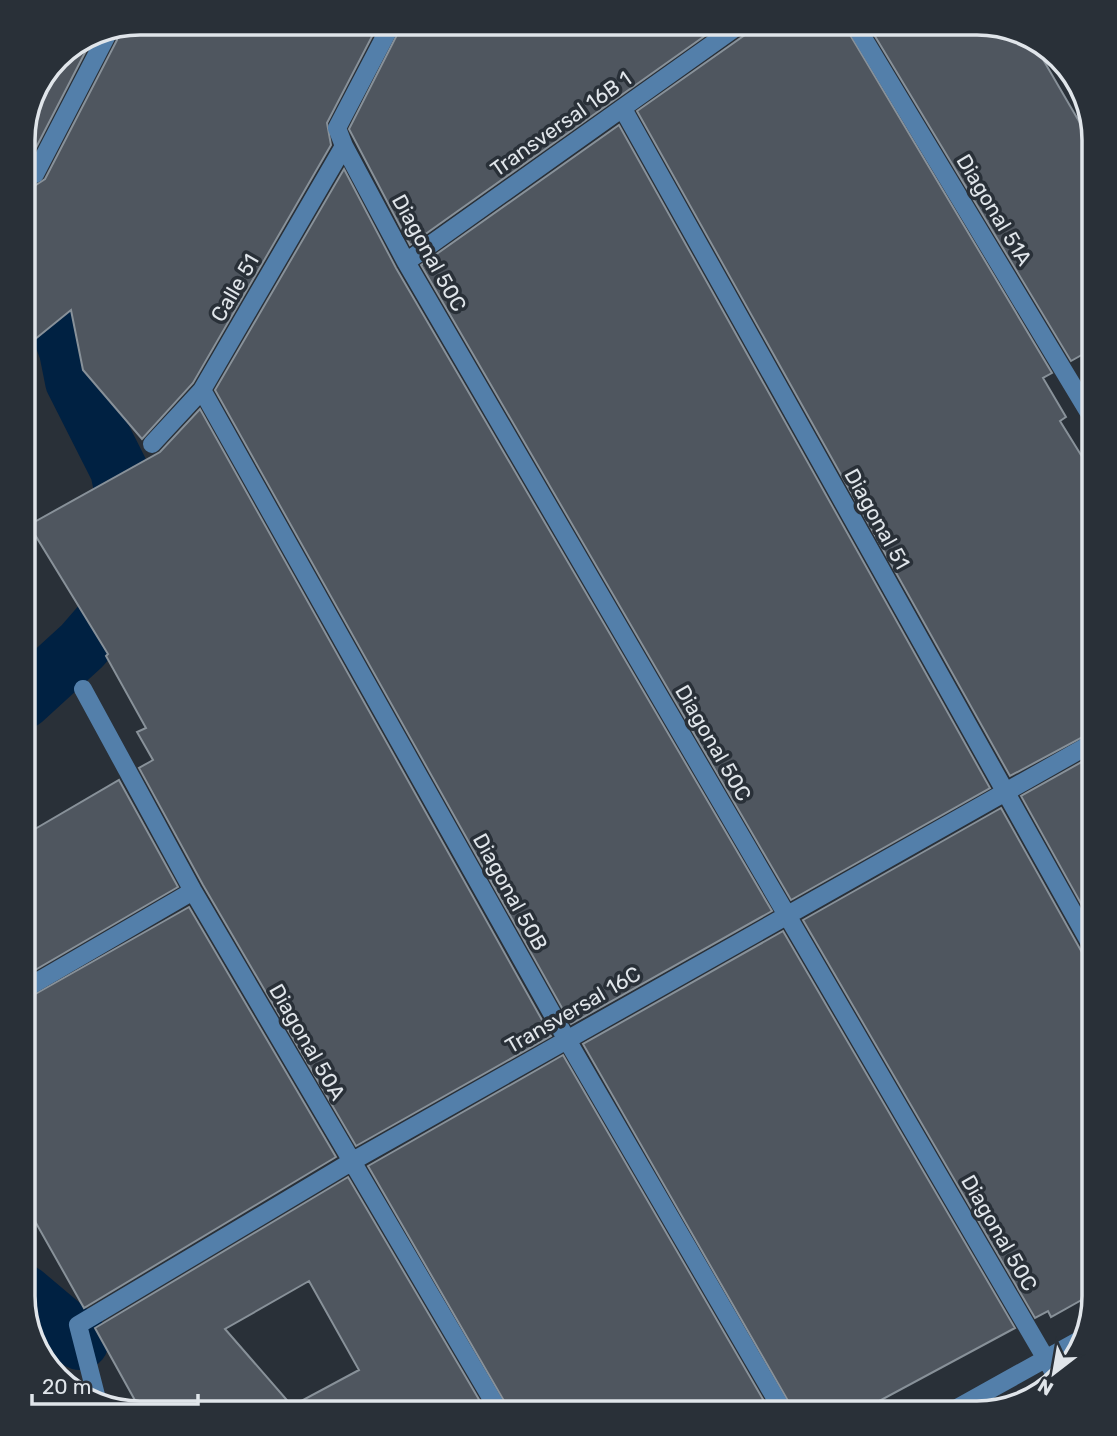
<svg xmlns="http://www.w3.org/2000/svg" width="1117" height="1436" font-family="Rubik,sans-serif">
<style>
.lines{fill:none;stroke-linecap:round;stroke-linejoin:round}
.canal{stroke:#002142;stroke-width:58}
.building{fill:#4f565f;stroke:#889199;stroke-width:2;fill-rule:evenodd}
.minor{stroke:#537faa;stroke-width:18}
.labels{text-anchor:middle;stroke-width:7;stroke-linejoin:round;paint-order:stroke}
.street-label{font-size:21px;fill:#e0e5ea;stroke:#293038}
.rim{fill:none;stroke:#e0e5ea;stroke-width:3.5}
</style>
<rect width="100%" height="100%" fill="#293038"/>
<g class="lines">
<path class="canal" d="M23 700 82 646 115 608 129 581 135 546 119 470 74 381 68 351 31 247
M23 1293 80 1341"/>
</g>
<path class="building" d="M140 23H379L327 123 331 145 193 383 142 439 83 370 71 310 23 349V132L62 52 91 41 25 169 26 181 36 185 45 179 117 40V31Z
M403 23H723L410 245 349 129Z
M753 23H843L1052 373 1043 378 1066 417 1060 421 1094 476V731L1010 776 637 111 749 32Z
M867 23H985L1030 37 1094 147V348L1071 361Z
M619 125 990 788 791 900 421 265Z
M344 169 396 268 772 911 571 1024 215 390Z
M200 409 551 1036 356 1146 203 885 139 768 153 760 137 732 146 728 106 656 108 654 29 525 160 452Z
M1094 755V927L1021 796Z
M119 780 178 887 23 977V836Z
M1001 808 1084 956 1094 961V1293L1051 1317 1048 1311 1035 1318 803 920Z
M189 907 336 1157 84 1308 23 1200V1001Z
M783 931 1015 1328 857 1413H795L583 1044Z
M563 1055 771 1413H511L368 1166Z
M348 1177 487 1413H142L95 1328ZM309 1281 359 1370 292 1406 225 1329Z"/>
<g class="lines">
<path class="minor" d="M392 23 337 128 344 146 406 262 1057 1378
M854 23 1094 421
M623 109 1094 950
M35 174 107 35
M406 262 742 23
M202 390 567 1040 784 1413
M152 444 202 390 344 146
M83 689 193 891 500 1413
M23 990 193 891
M98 1403 78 1325 351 1162 1094 742
M948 1413 1083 1338"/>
</g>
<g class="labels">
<g class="street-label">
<text transform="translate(561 124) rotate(-35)" y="7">Transversal 16B 1</text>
<text transform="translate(994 210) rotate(59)" y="7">Diagonal 51A</text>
<text transform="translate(429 253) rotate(61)" y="7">Diagonal 50C</text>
<text transform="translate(235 288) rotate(-60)" y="7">Calle 51</text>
<text transform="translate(877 519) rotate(61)" y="7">Diagonal 51</text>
<text transform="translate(713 743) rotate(60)" y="7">Diagonal 50C</text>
<text transform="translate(510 892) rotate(61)" y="7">Diagonal 50B</text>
<text transform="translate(573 1010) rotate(-30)" y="7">Transversal 16C</text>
<text transform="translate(307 1042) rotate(60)" y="7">Diagonal 50A</text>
<text transform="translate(999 1233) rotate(60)" y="7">Diagonal 50C</text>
</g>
</g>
<path d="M0 0H1117V1436H0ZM140 35H977A105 105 0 0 1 1082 140V1296A105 105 0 0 1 977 1401H140A105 105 0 0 1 35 1296V140A105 105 0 0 1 140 35Z" fill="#293038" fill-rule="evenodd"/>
<path class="rim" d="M140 35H977A105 105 0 0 1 1082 140V1296A105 105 0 0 1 977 1401H140A105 105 0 0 1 35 1296V140A105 105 0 0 1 140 35Z"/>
<g transform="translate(1054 1373) rotate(211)" stroke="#293038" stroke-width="5" paint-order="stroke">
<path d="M0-5L12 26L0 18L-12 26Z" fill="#e0e5ea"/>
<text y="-10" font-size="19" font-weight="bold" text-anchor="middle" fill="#e0e5ea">N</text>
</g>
<path d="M32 1394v10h166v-10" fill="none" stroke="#e0e5ea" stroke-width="3.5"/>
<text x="42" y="1394" font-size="21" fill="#e0e5ea" stroke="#293038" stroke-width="5" paint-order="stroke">20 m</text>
</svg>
